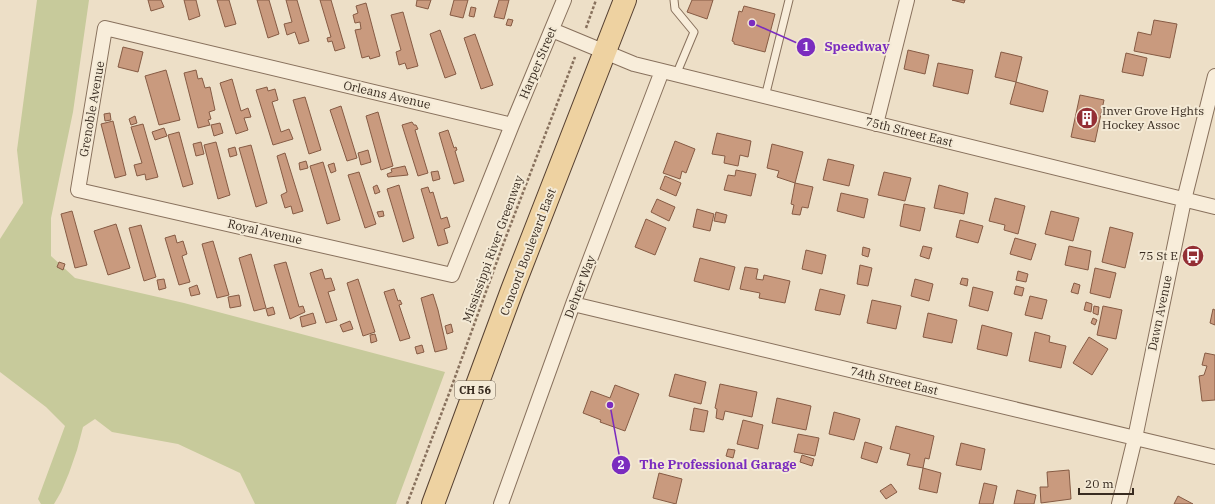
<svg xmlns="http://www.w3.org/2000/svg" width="1215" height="504" font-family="'IBM Plex Serif',serif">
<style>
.green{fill:#c7ca9b}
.building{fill:#c99a7e;stroke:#865b44}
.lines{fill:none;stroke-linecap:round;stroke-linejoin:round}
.service-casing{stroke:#88715d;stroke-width:9}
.minor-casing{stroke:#88715d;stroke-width:16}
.primary-casing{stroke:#564031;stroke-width:24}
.path{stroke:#88715d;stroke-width:2.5;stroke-dasharray:3 2;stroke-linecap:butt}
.service{stroke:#f8edda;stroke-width:7}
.minor{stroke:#f8edda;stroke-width:14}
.primary{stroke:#eed2a1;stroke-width:22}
.labels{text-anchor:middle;stroke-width:4;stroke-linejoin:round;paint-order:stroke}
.shield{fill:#f4ead6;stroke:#706457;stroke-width:1}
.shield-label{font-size:11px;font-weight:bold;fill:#382b20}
.street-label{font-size:12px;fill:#382b20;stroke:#f4ead6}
.poi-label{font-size:12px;fill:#382b20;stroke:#f4ead6;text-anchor:start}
.leader{fill:none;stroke:#7b2cbf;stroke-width:1.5}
.callout-dot{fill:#7b2cbf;stroke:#f4ead6;stroke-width:1.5}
.mark-label{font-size:12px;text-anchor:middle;font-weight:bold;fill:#fff}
.callout-label{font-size:13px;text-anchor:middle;font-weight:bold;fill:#7b2cbf;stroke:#f4ead6;stroke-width:4;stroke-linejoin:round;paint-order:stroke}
</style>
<rect width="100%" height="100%" fill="#eddfc7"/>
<path class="green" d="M37 0H89L73 112 51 218V256L75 278 184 303 445 372 396 504H255L240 473 178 444 112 432 95 419 83 427 77 450 69 473 61 492 54 504H41L38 499 65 426 46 407 0 372V239L23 203 17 150Z"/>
<path class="building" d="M148 0H161L164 7 151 11Z
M184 0H196L200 16 189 20Z
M217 0H229L236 24 225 27Z
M257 0H269L279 34 268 38Z
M286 0H297L309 41 299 44 295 32 287 35 284 24 292 22Z
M320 0H331L345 48 335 51 332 41 328 42 327 38 331 37Z
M417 0H431L428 9 416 6Z
M454 0H468L463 18 450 15Z
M499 0H509L504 19 494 17Z
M692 0H713L707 19 687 12Z
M952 0H965L964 3Z
M366 3 380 56 370 59 369 56 362 58 355 30 361 29 360 22 355 23 353 15 358 13 356 6Z
M744 6 775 14 765 52 734 44V42L732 41 739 11 742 12Z
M471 7 476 8 474 17 469 16Z
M403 12 418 66 407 69 405 63 399 65 396 52 401 50 391 15Z
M508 19 513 20 511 26 506 25Z
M1154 20 1177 24 1170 58 1134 51 1138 32 1151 35Z
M440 30 456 74 445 78 430 34Z
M475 34 493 85 481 89 464 38Z
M123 47 143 52 138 72 118 67Z
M908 50 929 55 925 74 904 69Z
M1001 52 1022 57 1016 82 995 77Z
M1126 53 1147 58 1143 76 1122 72Z
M938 63 973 70 968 94 933 86Z
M166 70 180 120 159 125 145 76Z
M196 70 198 79 202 78 205 88 210 87 215 110 209 112 211 119 208 120 210 125 198 128 184 73Z
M232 79 241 111 248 108 251 117 244 118 248 130 236 134 220 83Z
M1016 82 1048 91 1043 112 1010 104Z
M267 87 268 91 275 89 278 100 272 102 281 132 289 129 293 139 273 145 256 90Z
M1080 95 1104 100 1095 142 1071 137Z
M305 97 321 150 309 154 293 100Z
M341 106 357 158 347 161 330 110Z
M378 112 393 166 381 170 366 116Z
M110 113 111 120 105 121 104 114Z
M135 116 137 123 131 125 129 119Z
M113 121 126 175 115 178 101 124Z
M412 122 414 125H416L418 129 415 130 428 173 418 176 402 125Z
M220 123 223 133 214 136 211 125Z
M143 124 158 177 146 180 145 174 137 176 134 165 142 163 131 127Z
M164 128 167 136 155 140 152 132Z
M448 130 454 148 456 147 457 150 455 151 464 181 454 184 439 133Z
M179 132 193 184 183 187 168 135Z
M717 133 751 141 748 157 740 155 738 166 724 163 725 156 712 154Z
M675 141 695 149 686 173 682 171 680 179 663 173Z
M201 142 204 154 196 156 193 144Z
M216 142 230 195 218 199 204 145Z
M772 144 803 152 795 183 777 177 779 171 767 168Z
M251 145 267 203 256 207 239 148Z
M235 147 237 155 230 157 228 149Z
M368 150 371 162 361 165 358 153Z
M285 153 303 211 293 214 291 206 285 208 281 195 287 192 277 156Z
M828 159 854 165 849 186 823 180Z
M306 161 308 168 300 170 299 163Z
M323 162 340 220 327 224 310 166Z
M334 163 336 171 331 173 328 165Z
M405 166 408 175 388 177 387 174 392 172 391 169Z
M736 170 756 174 751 196 724 190 728 175 735 176Z
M438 171 440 179 433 181 431 172Z
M359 172 376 224 365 228 348 175Z
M884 172 911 178 905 201 878 195Z
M665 176 681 183 676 196 660 189Z
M795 183 813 187 808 208 802 207 800 215 792 214 794 205 791 204Z
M377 185 380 192 375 194 373 187Z
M399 185 414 238 403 242 387 189Z
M939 185 968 193 964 214 934 208Z
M428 187 430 193 433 192 441 219 447 217 450 227 444 229 448 243 438 246 421 189Z
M841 193 868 199 864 218 837 211Z
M995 198 1025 206 1018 234 1004 230 1005 225 989 221Z
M657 199 675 207 669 221 651 212Z
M904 204 925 208 920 231 900 226Z
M697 209 714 214 710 231 693 227Z
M72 211 87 265 75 268 61 214Z
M383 211 384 216 379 217 377 212Z
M1051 211 1079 218 1073 241 1045 234Z
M716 212 727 215 725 223 714 221Z
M646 219 666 228 655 255 635 247Z
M960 220 983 226 978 243 956 237Z
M116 224 130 268 108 275 94 231Z
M141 225 156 277 144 281 129 228Z
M1110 227 1133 233 1125 268 1102 262Z
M175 235 177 243 183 241 187 254 182 256 190 282 179 285 165 238Z
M1015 238 1036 244 1031 260 1010 254Z
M213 241 229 295 217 298 202 244Z
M923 246 932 248 929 259 920 256Z
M1069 246 1091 251 1088 270 1065 265Z
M863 247 870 249 868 257 862 255Z
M806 250 826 255 822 274 802 269Z
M251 254 266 308 254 311 239 258Z
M700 258 735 267 729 290 694 281Z
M59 262 65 264 63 270 57 267Z
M286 262 299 307 303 306 305 312 290 319 274 265Z
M860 265 872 268 868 286 857 284Z
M745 267 758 269 756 279 763 280 764 275 790 281 785 303 759 298 760 293 740 289Z
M1095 268 1116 273 1110 298 1090 293Z
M322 269 325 279 331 278 335 290 328 292 337 320 326 323 310 273Z
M1018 271 1028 274 1026 282 1016 280Z
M962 278 968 279 967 286 960 284Z
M164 279 166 288 159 290 157 280Z
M358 279 375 332 363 336 347 283Z
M915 279 933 284 929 301 911 296Z
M1074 283 1080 285 1078 294 1071 292Z
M197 285 200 294 191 296 189 288Z
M1016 286 1024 288 1022 296 1014 294Z
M973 287 993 292 988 311 969 306Z
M394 289 398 301 400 300 402 304 399 305 410 338 400 341 384 292Z
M820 289 845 295 840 315 815 310Z
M433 294 438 310 447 349 435 352 421 298Z
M239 295 241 306 230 308 228 297Z
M1030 296 1047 300 1042 319 1025 315Z
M872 300 901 306 896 329 867 323Z
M1086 302 1092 304 1091 312 1084 310Z
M1094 306 1099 307 1098 315 1093 313Z
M1103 306 1122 310 1116 339 1097 335Z
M273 307 275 314 268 316 266 309Z
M1213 309 1215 310V325L1210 323Z
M313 313 316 323 302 327 300 317Z
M928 313 957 320 952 343 923 337Z
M1093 318 1097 320 1095 325 1091 323Z
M350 321 353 329 343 332 340 325Z
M451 324 453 332 447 334 445 326Z
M982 325 1012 333 1007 356 977 349Z
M1035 332 1050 336 1049 342 1066 346 1061 368 1029 361Z
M375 334 377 341 371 343 370 335Z
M1089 337 1108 349 1092 375 1073 363Z
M422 345 424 352 417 354 415 347Z
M1205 353 1215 355V400L1202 401 1199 376 1204 375 1207 366 1202 365Z
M675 374 706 382 701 404 669 396Z
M720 384 757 392 752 417 725 411 723 420 716 418 717 409 715 408Z
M615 385 639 394 625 431 600 422 601 420 583 413 591 391 610 398Z
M777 398 811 406 806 430 772 423Z
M694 408 708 411 704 432 690 430Z
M834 412 860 419 854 440 829 434Z
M743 420 763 425 758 449 737 444Z
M896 426 934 436 929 459 925 458 923 468 907 465 910 454 890 449Z
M798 434 819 438 815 456 794 452Z
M865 442 882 447 877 463 861 458Z
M961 443 985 449 981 470 956 465Z
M728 449 735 450 733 458 726 456Z
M802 455 814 459 812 466 800 462Z
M923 468 941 473 937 493 919 489Z
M1069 470 1071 499 1041 503 1040 487H1048L1047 472Z
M659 473 682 479 676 504 653 498Z
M984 483 997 486 993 504H979Z
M891 484 897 492 886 499 880 491Z
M1017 490 1036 495 1034 504H1014Z
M1178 496 1193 504H1174Z"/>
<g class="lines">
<g class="service-casing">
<path id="service" d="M674 0 675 9 694 32 676 75
M765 97 789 0"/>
</g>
<g class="minor-casing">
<path id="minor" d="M552 30 634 64 1215 207
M876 124 907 0
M512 125 105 28 78 190 452 275 512 125 564 0
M573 304 1215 457
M501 504 573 304 662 71
M1119 504 1135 438 1184 200 1215 76"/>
</g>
<g class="primary-casing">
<path id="primary" d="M433 504 512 290 625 0"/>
</g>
<path class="path" d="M586 28 596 0
M407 504 450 391 504 242 575 57"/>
<use href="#service" class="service"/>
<use href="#minor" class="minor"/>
<use href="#primary" class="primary"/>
</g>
<defs>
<g id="building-disc" transform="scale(1.15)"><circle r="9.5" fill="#942f35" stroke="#f4ead6"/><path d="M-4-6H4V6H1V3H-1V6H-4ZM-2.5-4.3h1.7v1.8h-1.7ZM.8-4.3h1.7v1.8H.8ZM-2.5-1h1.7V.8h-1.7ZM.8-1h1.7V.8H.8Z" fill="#fff"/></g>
<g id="bus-disc" transform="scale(1.15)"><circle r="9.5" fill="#942f35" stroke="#f4ead6"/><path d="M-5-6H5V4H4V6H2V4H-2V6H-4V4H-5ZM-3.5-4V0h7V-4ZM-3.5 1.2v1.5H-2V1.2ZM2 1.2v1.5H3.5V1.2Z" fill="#fff"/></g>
</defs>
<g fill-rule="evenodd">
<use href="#building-disc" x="1087" y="118"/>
<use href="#bus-disc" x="1193" y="256"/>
</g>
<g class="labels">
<rect class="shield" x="455" y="381" width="40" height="18" rx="3"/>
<g class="shield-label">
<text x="475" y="394">CH 56</text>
</g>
<g class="street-label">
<text transform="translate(538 63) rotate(-67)" y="4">Harper Street</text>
<text transform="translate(387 95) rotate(13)" y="4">Orleans Avenue</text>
<text transform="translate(92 109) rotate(-80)" y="4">Grenoble Avenue</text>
<text transform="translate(909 132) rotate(14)" y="4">75th Street East</text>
<text transform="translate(265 232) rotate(13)" y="4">Royal Avenue</text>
<text transform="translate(493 249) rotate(-70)" y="4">Mississippi River Greenway</text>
<text transform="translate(528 252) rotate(-69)" y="4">Concord Boulevard East</text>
<text transform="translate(580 287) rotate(-69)" y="4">Dehrer Way</text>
<text transform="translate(1160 313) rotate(-78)" y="4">Dawn Avenue</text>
<text transform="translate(894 381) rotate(13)" y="4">74th Street East</text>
</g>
<g class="poi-label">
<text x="1102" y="115">Inver Grove Hghts<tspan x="1102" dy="14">Hockey Assoc</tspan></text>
<text x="1178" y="260" text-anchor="end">75 St E</text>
</g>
</g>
<path class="leader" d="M752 23L806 47M610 405L621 465"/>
<g class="callout-dot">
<circle cx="752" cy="23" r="4"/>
<circle cx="610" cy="405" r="4"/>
<circle cx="806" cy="47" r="10"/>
<circle cx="621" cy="465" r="10"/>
</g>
<g class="mark-label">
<text x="806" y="51">1</text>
<text x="621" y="469">2</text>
</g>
<g class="callout-label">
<text x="857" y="51">Speedway</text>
<text x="718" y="469">The Professional Garage</text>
</g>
<path d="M1079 488v6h54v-6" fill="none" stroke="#382b20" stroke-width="2"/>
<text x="1085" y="488" font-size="12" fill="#382b20" stroke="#f4ead6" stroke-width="3" paint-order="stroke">20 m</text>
</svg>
